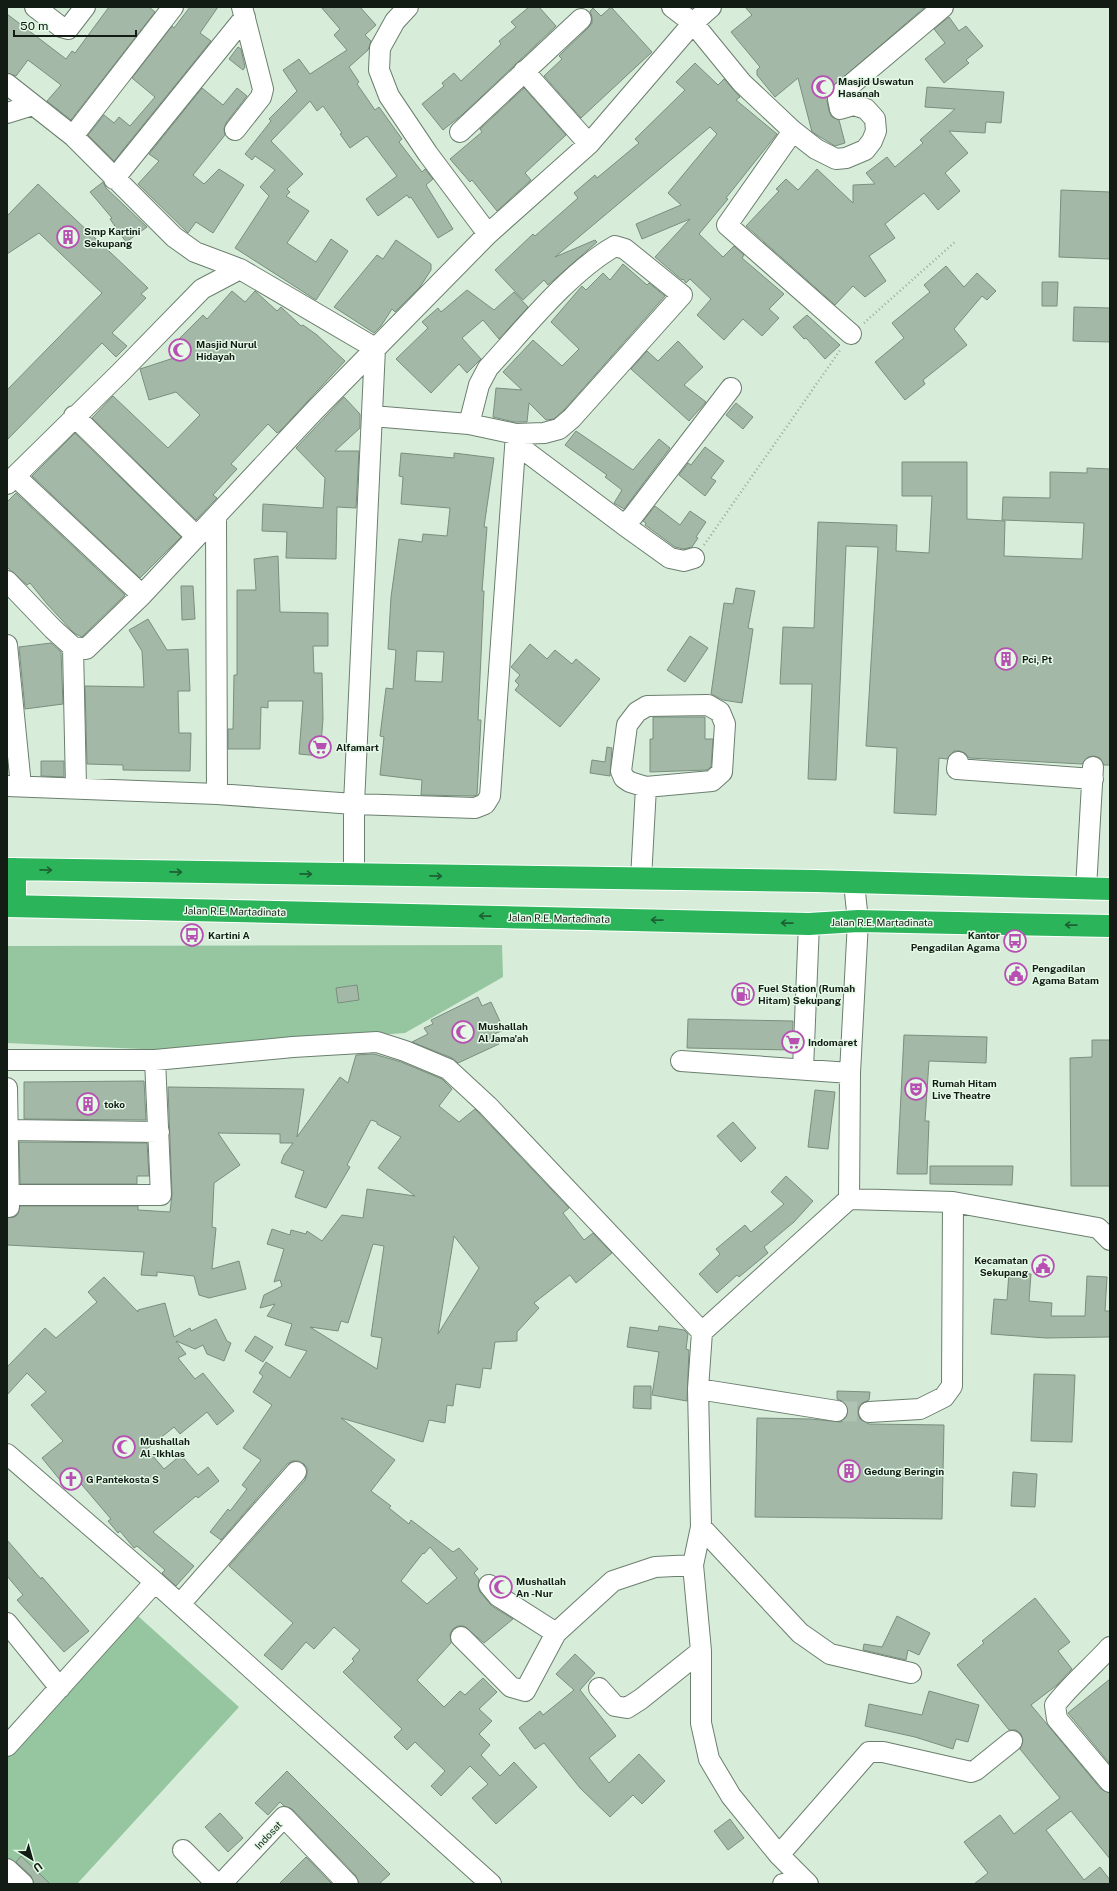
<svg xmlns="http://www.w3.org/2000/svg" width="1117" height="1891" font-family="'Public Sans',sans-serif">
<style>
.green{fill:#96c69f}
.building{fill:#a3b8a6;stroke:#7a8f7e;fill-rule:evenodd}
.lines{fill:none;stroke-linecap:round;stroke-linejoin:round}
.minor-tunnel{stroke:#b0c3b3;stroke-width:20;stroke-dasharray:20 10;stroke-linecap:butt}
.minor-casing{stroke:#6b7f6e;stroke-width:22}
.highway-casing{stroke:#fff;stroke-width:24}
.path{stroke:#9aac9d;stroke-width:2.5;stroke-dasharray:1 3;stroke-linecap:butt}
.minor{stroke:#fff;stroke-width:20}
.highway{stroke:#2bb45a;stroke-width:22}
.oneway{stroke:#1e6034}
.labels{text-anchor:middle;stroke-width:3;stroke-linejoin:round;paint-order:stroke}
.poi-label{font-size:10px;font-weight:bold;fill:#131b15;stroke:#e4fae7;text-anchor:start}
.street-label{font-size:10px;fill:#131b15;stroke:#e4fae7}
</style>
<rect width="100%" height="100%" fill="#d7edda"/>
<path class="green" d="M502 945 503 977 405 1033 165 1050 7 1043V946Z
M138 1616 239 1707 77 1884H25L7 1866V1754Z"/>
<path class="building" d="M109 7H149L155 12 71 120 47 101 61 85 28 60 16 76 7 73V14L66 59 72 51 75 53Z
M190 7H218L200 33 211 41 114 161 88 135 104 115 114 123 119 117 130 126 155 97 132 78 172 26 174 28Z
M321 7H360L376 25 365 35 371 41 368 50 349 67 359 82 357 84 375 110 379 107 402 139 399 142 422 172 425 169 433 179 426 185 453 229 438 238 411 197 409 198 407 195 378 216 366 199 397 176 367 136 350 148 340 134 342 133 323 106 317 111 310 101 271 141 303 174 287 189 290 192 286 196 309 211 287 243 316 262 331 239 348 251 316 300 235 248 269 196 260 187 275 170 255 156 252 160 245 154 271 121 269 119 297 91 283 70 299 59 310 74 347 50 334 35 340 29Z
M529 7H539L556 26 463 114 443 130 422 104 444 86 442 83 454 73 461 81 501 44 499 41 516 27 511 22Z
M611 7 652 52 581 118 544 76 562 59 559 56 589 27 592 23V17L590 11 593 8 601 16Z
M745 7H925L831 88 827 101 829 111 832 117 839 120 845 143 835 146 812 132 798 78 775 97 757 75V70L760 67 731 32 752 15Z
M949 17 959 31 966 26 983 46 966 60 969 63 944 83 925 59 945 43 934 29Z
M238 47 241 49 245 67 243 70 229 59Z
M695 63 718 85 724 79 740 97 736 100 777 134 726 198 728 199 699 234 723 257 734 246 744 255 742 258 784 294 769 309 779 318 762 336 743 319 724 340 697 315 711 299 690 279 686 283 683 279 682 280 655 257 690 219 642 239 636 224 681 205 668 193 717 134 710 127 555 257 595 240 597 242 548 285 544 280 523 300 495 270 533 234 535 236 578 198 574 193 595 175 597 178 639 143 635 139 685 90 676 82Z
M927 87 1004 92 1001 123 986 122 985 133 949 131 968 153 945 173 960 191 938 210 924 193 885 224 895 238 869 256 886 281 865 297 853 286 835 305 746 226 779 191 776 189 786 179 798 190 817 169 853 203V185L875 184 866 173 887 157 895 167 923 143 920 140 955 109 925 107Z
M202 88 223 105 237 88 247 96 226 123 224 129 225 135 193 175 204 184 219 169 244 185 213 233 196 222 188 233 138 184 159 161 149 154Z
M524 88 566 135 525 173 531 180 497 211 472 180 470 182 450 159 482 132 480 129Z
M103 182 106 188 147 227 126 242 110 219 112 218 90 192Z
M38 184 148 288 141 294 146 298 112 333 127 346 116 357 102 343 7 440V390L102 293 39 233 7 254V216Z
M1061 190 1110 192V259L1059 257Z
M396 240 431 264V270L420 287 395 312 392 309 381 326 374 333 334 307 377 255 383 259Z
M623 264 647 285 649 283 665 296 564 410 554 419 546 420 529 403 527 422H514L493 417 496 388 522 390 503 372 533 340 562 366 579 349 551 322 582 286 586 290 603 273 610 280Z
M946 266 964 287 977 273 996 291 987 300 982 296 954 329 967 345 923 380 925 384 905 400 875 362 904 338 892 323 930 292 924 285Z
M1042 282H1058L1057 306H1042Z
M467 290 494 310 514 292 528 307 499 339 483 320 462 338 481 359 467 373 459 364 431 393 396 359 428 328 422 322 438 308 441 312Z
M232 291 245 302 255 291 277 311 281 307 301 326 303 325 317 335 345 361 280 431 277 433 268 424 231 464 237 469 213 495 217 498 196 520 92 418 113 396 168 448 200 415 176 392 149 400 140 369 186 354 175 343 203 315 207 319Z
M1074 307 1110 308V342L1073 341Z
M807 315 840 345 825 359 806 338 804 339 793 327Z
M678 341 703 367 684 385 706 402 689 421 631 369 647 351 658 361Z
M344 397 360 414V428L335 451H359L356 508 337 507 336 559 286 558 287 532 262 531 263 504 323 508 325 478 296 448Z
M736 403 753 417 743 429 726 415Z
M576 431 633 470 659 439 670 448 624 509 614 503 622 490 605 477 607 475 565 445Z
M75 433 181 537 140 578 32 476Z
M705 447 724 461 711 478 716 481 705 496 679 475 688 463 691 465Z
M401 453 454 458V453L494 458 484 527H487L482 591H484L478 720H481L477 795 473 796 421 795 422 780 380 775 384 737 380 736 386 688 393 689 396 650 388 649 391 597 399 539 422 542 423 534 447 536 450 508 401 504 403 477 399 476ZM417 651 444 652 442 682 415 681Z
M902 462H967V519L1005 521 1004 556 1082 559 1084 523 1002 520 1003 497 1050 498V472L1087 473V468L1110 469V765H1104L1100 758 1094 756 1088 757 1082 764 969 758 965 753 959 751H954L947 759 939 758 936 815 894 813 897 748 866 746 878 547 846 546 836 780 808 779 812 684H780L783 627 814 628 818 522 897 525 896 551 929 553 932 496H902Z
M16 493 125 595 82 637 74 633 47 604 30 583 27 585 7 567V502Z
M655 506 680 525 690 511 706 522 696 537 698 538 692 547 684 549 675 547 645 525 646 523 643 521Z
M278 556 280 612 328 613V646H313L314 673H322L323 719 320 756 299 754 303 701H268V708L261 707 260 749H228V729H233L234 675H237V590H256L254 559Z
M181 586H193L195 619 182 620Z
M736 588 755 591 748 628 753 629 742 703 723 700 711 694 724 603 733 604Z
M148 619 167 650 188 649 190 691H178L179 733H191L190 771 123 770V765L87 764 85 686 144 687 142 651 129 630Z
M690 636 708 648 685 682 667 670Z
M51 643 61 652 63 704 25 709 19 647Z
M530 644 547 659 555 650 572 664 576 659 600 679 560 727 515 690 519 685 515 681 520 675 511 667Z
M653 717H705V739H713L711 767 707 770 650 772V739H653Z
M607 747 612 748 610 776 590 773 592 760 605 762Z
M41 761H64V777L41 776Z
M357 985 359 1000 338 1003 336 988Z
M478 997 482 1006 491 1002 504 1030 494 1034 499 1044 458 1063 452 1058 412 1042 428 1034 424 1028 433 1024 431 1020Z
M688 1019 793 1021 792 1050 687 1048Z
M904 1035 987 1037 986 1063 929 1061 925 1121H929L927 1174H897Z
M1092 1040H1110V1186H1071L1070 1058 1092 1057Z
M374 1054 401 1062 442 1079 452 1089 439 1106 459 1122 475 1109 569 1208 563 1213 584 1240 593 1233 612 1253 576 1283 570 1275 534 1303 539 1308 517 1332V1341L495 1342 491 1369 483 1368 480 1388 456 1384 453 1406 447 1405 445 1423 429 1420 423 1442 341 1418 395 1460 371 1491 391 1506 389 1508 409 1524 411 1520 453 1552 459 1548 478 1569 474 1573 479 1579 478 1586 480 1592 492 1606 513 1619 484 1643 464 1626H458L453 1629 450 1634 451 1643 417 1680 444 1707 460 1691 465 1695 483 1678 497 1692 479 1709 492 1721 479 1734 490 1745 481 1755 500 1776 514 1762 537 1787 496 1824 472 1798 488 1784 470 1766 441 1796 431 1786 445 1771 415 1742 407 1750 394 1737 402 1729 343 1672 354 1661 352 1659 360 1650 334 1627 314 1649 306 1642 282 1670 264 1655 293 1623 229 1566 305 1480 307 1474V1468L304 1464 298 1461H292L287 1464 221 1540 210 1532 228 1509 230 1511 247 1489 242 1485 261 1460 243 1448 272 1405 253 1392 263 1376 259 1373 266 1362 290 1378 307 1351 285 1345 292 1324 267 1316 275 1304 260 1308 264 1295 282 1286 280 1280 274 1282 284 1249 267 1244 272 1229 290 1235 291 1230 306 1234 307 1231 322 1241 342 1215 363 1218 367 1189 415 1196 378 1168 401 1137 377 1124V1122L371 1120 347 1165 350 1167 326 1208 295 1197 304 1171 281 1163 284 1155 293 1143H280V1134L218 1133 240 1165 214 1183 212 1227 216 1228 212 1269 239 1261 246 1289 209 1298 199 1295 194 1276 157 1272V1276L141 1275 144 1252 7 1245V1218L15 1217 18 1214 20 1206H138V1210L170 1212 172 1194 168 1087 304 1089 297 1137 340 1077 348 1083 356 1055ZM454 1236 479 1268 438 1334ZM373 1244 384 1246 371 1336 382 1338 377 1369 310 1327 338 1331 341 1321 348 1323ZM430 1547 457 1578 427 1604 401 1581 423 1553 424 1554Z
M144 1081 146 1120 24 1119V1082Z
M815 1090 835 1092 828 1149 808 1147Z
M733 1122 756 1148 741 1162 717 1136Z
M19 1142 147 1143 149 1176H137V1184H20Z
M930 1166H1013L1012 1185 930 1184Z
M786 1176 813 1201 794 1222 764 1247 768 1253 739 1277 737 1275 717 1293 699 1274 720 1254 716 1249 745 1225 751 1232 784 1204 771 1192Z
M1009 1272 1031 1274 1029 1301 1052 1303 1051 1316H1085L1087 1276 1107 1277 1105 1311H1110V1337L1046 1338 991 1334 994 1299 1007 1300Z
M104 1277 138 1312V1310L165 1303 174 1337 190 1328 191 1331 216 1319 227 1341 231 1343 224 1361 207 1354 203 1345 195 1349 176 1341 186 1354 178 1358 195 1379 203 1373 234 1411 217 1425 207 1412 180 1434 174 1427 147 1449 164 1469 181 1455 198 1475 208 1467 219 1481 198 1498 196 1496 153 1532 194 1566 176 1586 162 1573 165 1570 137 1546 134 1548 120 1531 118 1533 108 1521 111 1519 71 1472 60 1480 42 1458 63 1441 31 1405 46 1392 27 1373 7 1395V1367L45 1328 56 1338 97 1302 88 1292Z
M659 1326 684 1330 688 1334 686 1349 689 1350 687 1401 652 1395 659 1352 627 1347 630 1327 658 1331Z
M255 1336 273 1347 263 1362 245 1351Z
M1034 1374 1075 1375 1072 1442 1031 1441Z
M634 1386H651V1409L633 1408Z
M837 1391 870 1392 869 1400 862 1403 859 1407 858 1412 860 1419 869 1424 944 1425 942 1519 755 1517 757 1418 811 1419 841 1422 846 1418 848 1413V1407L844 1402 837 1399Z
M1013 1472 1037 1474 1035 1507 1011 1506Z
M7 1540 41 1579 42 1577 89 1631 64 1652 17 1600 23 1595 7 1576Z
M1035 1598 1070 1642 1058 1651 1072 1669 1057 1685 1031 1705 1101 1789 1110 1793V1859L1071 1811 1046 1830 1084 1880 1100 1867 1110 1880V1884H974L988 1873 964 1842 1000 1815 1014 1834 1060 1798 1020 1749 1023 1740 1021 1734 1016 1730H1009L957 1665 984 1643 982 1641Z
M897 1616 930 1633 919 1655 908 1650 906 1660 863 1650 864 1644 882 1647Z
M575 1654 595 1673 580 1690 616 1736 589 1758 609 1783 639 1754 665 1781 642 1804 633 1795 610 1817 580 1788 544 1743 535 1749 519 1728 540 1711 543 1715 574 1690 556 1674Z
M1110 1679V1764L1068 1713Z
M929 1691 979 1705 968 1742 956 1739 953 1749 915 1737 865 1726 869 1704 922 1715Z
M287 1771 390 1874 379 1884H359L356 1876 292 1809 284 1806 280 1802 268 1815 255 1803Z
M220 1813 243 1838 228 1852 205 1827Z
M730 1819 744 1838 728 1850 714 1831Z
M21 1856 43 1877 50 1884H34L31 1876 16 1862Z
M306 1857 332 1884H279Z"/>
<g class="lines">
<path class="minor-tunnel" d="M837 1411 869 1412"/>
<g class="minor-casing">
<path id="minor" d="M35 7 61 27 68 29 85 7
M408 7 395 21 380 48 379 70 389 96 428 154 488 234
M672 7 693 23 742 83 793 131 816 149 836 159 846 158 865 150 872 141 876 131 875 119 866 109 854 105 840 109 838 99 841 93 943 7
M524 71 589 144
M7 84 73 136 174 237 195 252 240 269
M7 113 33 105
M235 130 261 97 263 89 242 7
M793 131 727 225 851 334
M460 132 581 19
M73 136 173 7
M114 179 245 17
M74 416 196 536
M372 416 469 424 516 434 544 433 559 429 572 418 682 295 625 249 615 246C568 273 525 328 488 368L479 385 469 424
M516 444 624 525 633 516 731 388
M15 476 142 595
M7 484 121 372 202 289 240 269 375 348 354 804V875
M216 517 217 794
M624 525 670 558 684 561 694 558
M7 581 53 629 73 647 86 649 142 595 315 410 488 234 589 144 693 23 711 7
M7 645 21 786
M73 647 76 787
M708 705 720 712 725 724 722 772 712 781 646 787 630 782 624 778 621 771 627 725 637 712 647 706Z
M958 762 957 769 1093 779
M7 786 217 794 354 804 475 808 485 804 490 796 516 434
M641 879 646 787
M1086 888 1093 767
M7 1060H155L293 1047 377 1042 405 1051 448 1069 488 1106 702 1332
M681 1061 850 1073
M803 1069 809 924
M7 1088 9 1207
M7 1130 159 1132
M8 1195H161L155 1060
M849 1199 953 1202 1098 1228 1110 1240
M698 1389 837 1411
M869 1412 920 1409 944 1397 952 1386 953 1202
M7 1454 155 1582 491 1884
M701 1527 800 1633 830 1654 911 1673
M489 1585 498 1596 556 1633
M180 1604 296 1472
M7 1623 60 1688
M461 1637 511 1687 525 1691 556 1633 613 1581 655 1567 693 1565
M1110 1647C1092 1667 1071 1684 1055 1705L1057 1719 1110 1782
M599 1688 615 1706 627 1708 641 1699 701 1651
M7 1746 155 1582
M183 1850 217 1884
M779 1855 869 1752H883L971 1772 976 1770 1012 1741
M7 1869 23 1884
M221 1884 284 1817 348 1884
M783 1884 806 1882
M808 1884 779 1855 731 1796 709 1759 701 1723V1651L693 1565 701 1527 698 1389 702 1332 849 1199 850 1073 858 921 854 883"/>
</g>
<g class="highway-casing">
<path id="highway" d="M7 869 815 881 1110 889
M15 869V906
M7 906 809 924 858 921 1110 926"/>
</g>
<path class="path" d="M864 323 956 241
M704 545 841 349"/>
<use href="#minor" class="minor"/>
<use href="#highway" class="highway"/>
</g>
<defs><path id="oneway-shaft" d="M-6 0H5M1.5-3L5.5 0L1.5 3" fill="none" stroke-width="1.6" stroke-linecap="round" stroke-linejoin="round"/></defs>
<g class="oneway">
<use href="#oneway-shaft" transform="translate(46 870) rotate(1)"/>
<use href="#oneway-shaft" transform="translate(176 872) rotate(1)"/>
<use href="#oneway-shaft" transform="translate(306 874) rotate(1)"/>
<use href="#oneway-shaft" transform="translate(436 876) rotate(1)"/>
<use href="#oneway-shaft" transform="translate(485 916) rotate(-179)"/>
<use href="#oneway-shaft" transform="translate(657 920) rotate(-179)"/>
<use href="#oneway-shaft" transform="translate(787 923) rotate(-179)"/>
<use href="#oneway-shaft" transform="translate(1071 925) rotate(-179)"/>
</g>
<defs>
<g id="mosque-ring" transform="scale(1.15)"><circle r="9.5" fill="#e4fae7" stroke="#b84fb2" stroke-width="1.5"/><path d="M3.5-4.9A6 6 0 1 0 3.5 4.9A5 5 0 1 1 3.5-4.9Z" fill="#b84fb2"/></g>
<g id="building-ring" transform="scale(1.15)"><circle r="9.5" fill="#e4fae7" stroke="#b84fb2" stroke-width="1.5"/><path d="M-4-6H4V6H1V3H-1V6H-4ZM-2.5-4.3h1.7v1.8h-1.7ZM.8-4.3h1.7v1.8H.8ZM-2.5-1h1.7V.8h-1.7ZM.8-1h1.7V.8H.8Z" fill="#b84fb2"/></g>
<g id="supermarket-ring" transform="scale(1.15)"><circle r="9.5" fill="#e4fae7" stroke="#b84fb2" stroke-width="1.5"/><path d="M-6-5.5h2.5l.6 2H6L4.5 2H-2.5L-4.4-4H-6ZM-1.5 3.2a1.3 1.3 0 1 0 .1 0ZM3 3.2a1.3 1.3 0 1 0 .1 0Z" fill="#b84fb2"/></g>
<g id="bus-ring" transform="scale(1.15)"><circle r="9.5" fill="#e4fae7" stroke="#b84fb2" stroke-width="1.5"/><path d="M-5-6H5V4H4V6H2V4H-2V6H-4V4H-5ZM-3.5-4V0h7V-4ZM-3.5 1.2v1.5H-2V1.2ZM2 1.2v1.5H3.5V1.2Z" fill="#b84fb2"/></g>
<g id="civic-ring" transform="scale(1.15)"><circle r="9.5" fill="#e4fae7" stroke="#b84fb2" stroke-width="1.5"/><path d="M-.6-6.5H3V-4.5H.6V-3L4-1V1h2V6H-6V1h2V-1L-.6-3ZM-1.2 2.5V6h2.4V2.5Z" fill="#b84fb2"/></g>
<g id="fuel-ring" transform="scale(1.15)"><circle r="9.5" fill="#e4fae7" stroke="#b84fb2" stroke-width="1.5"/><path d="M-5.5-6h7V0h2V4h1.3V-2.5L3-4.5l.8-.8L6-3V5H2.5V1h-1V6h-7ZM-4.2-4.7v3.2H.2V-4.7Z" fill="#b84fb2"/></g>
<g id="theatre-ring" transform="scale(1.15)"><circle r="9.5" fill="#e4fae7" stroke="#b84fb2" stroke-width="1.5"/><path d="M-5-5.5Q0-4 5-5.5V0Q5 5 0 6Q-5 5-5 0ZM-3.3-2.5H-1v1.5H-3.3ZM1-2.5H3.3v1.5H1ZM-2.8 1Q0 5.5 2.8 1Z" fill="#b84fb2"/></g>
<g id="church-ring" transform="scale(1.15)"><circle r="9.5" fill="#e4fae7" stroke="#b84fb2" stroke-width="1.5"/><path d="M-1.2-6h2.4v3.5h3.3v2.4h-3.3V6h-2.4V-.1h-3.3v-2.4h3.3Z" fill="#b84fb2"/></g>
</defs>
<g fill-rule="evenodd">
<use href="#mosque-ring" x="823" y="87"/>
<use href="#building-ring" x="68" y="237"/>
<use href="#mosque-ring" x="180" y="350"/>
<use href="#building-ring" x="1006" y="659"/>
<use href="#supermarket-ring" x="320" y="747"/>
<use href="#bus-ring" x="192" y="935"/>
<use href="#bus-ring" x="1015" y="941"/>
<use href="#civic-ring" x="1016" y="974"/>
<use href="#fuel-ring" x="743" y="994"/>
<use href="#mosque-ring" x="463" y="1032"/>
<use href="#supermarket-ring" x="793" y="1042"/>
<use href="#theatre-ring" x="916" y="1089"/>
<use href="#building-ring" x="88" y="1104"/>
<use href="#civic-ring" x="1043" y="1266"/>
<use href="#mosque-ring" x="124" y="1447"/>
<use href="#building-ring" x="849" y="1471"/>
<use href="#church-ring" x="71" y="1479"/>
<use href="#mosque-ring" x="501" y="1587"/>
</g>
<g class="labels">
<g class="poi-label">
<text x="838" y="85">Masjid Uswatun<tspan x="838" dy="12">Hasanah</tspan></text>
<text x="84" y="235">Smp Kartini<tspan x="84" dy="12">Sekupang</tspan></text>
<text x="196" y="348">Masjid Nurul<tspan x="196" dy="12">Hidayah</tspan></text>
<text x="1022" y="663">Pci, Pt</text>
<text x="336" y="751">Alfamart</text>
<text x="208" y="939">Kartini A</text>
<text x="1000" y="939" text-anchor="end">Kantor<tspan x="1000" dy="12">Pengadilan Agama</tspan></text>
<text x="1032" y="972">Pengadilan<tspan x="1032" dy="12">Agama Batam</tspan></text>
<text x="758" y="992">Fuel Station (Rumah<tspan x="758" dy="12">Hitam) Sekupang</tspan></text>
<text x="478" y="1030">Mushallah<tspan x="478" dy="12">Al Jama'ah</tspan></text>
<text x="808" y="1046">Indomaret</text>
<text x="932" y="1087">Rumah Hitam<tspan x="932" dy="12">Live Theatre</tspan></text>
<text x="104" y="1108">toko</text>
<text x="1028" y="1264" text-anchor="end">Kecamatan<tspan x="1028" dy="12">Sekupang</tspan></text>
<text x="140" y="1445">Mushallah<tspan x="140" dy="12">Al -Ikhlas</tspan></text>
<text x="864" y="1475">Gedung Beringin</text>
<text x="86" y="1483">G Pantekosta S</text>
<text x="516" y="1585">Mushallah<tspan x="516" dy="12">An -Nur</tspan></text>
</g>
<g class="street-label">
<text transform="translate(235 911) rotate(1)" y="4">Jalan R.E. Martadinata</text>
<text transform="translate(559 918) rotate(1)" y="4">Jalan R.E. Martadinata</text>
<text x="882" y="926">Jalan R.E. Martadinata</text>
<text transform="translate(268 1835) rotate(-47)" y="4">Indosat</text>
</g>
</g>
<rect width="1117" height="1891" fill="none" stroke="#131b15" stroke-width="16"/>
<g transform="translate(32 1859) rotate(143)" stroke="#e4fae7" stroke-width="3" paint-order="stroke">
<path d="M0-3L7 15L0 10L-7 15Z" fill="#131b15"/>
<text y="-6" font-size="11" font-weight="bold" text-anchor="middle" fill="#131b15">U</text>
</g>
<path d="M14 30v6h122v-6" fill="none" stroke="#131b15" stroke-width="2"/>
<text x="20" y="30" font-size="12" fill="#131b15" stroke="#e4fae7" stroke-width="3" paint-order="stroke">50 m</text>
</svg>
